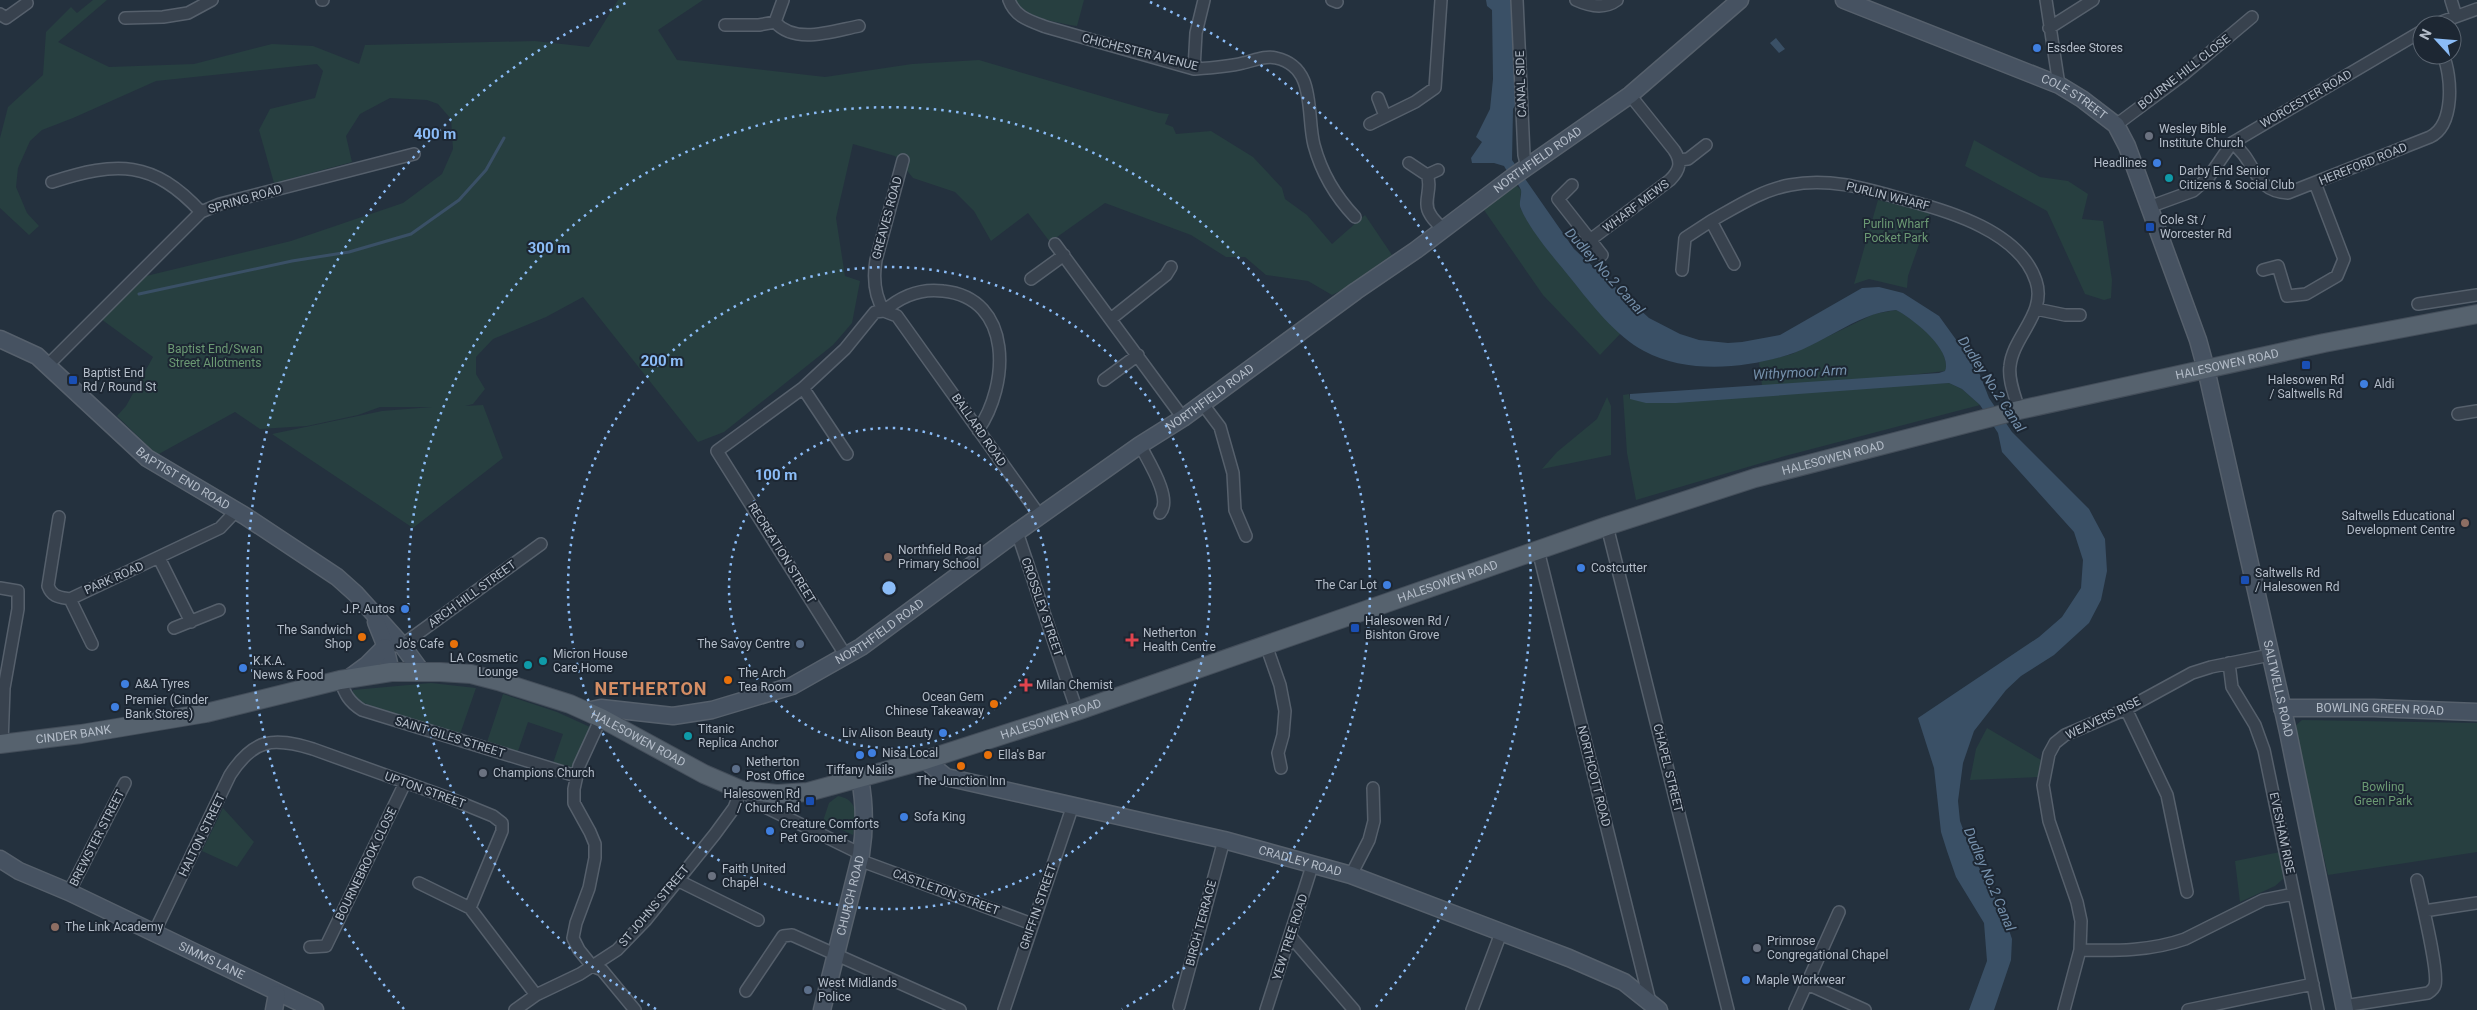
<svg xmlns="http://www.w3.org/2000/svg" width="2477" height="1010" font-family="Roboto,sans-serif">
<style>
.green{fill:#273f40}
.water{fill:#3a5066}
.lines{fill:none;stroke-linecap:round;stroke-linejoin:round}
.stream{stroke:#3a5066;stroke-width:3}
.street-casing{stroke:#56606c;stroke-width:14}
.secondary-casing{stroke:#56606c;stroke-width:19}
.primary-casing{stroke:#444e5a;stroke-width:20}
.street{stroke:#38424e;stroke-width:11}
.secondary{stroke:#465261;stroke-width:16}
.primary{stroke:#56626e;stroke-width:18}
.ring{fill:none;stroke:#8bbcf7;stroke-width:2.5;stroke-dasharray:2.5 5}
.shop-dot{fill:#3f7fe0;stroke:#1d2733;stroke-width:2}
.worship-dot{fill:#6b7280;stroke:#1d2733;stroke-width:2}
.culture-dot{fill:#0f9aa8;stroke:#1d2733;stroke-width:2}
.transit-dot{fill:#1a4fb4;stroke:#1d2733;stroke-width:2}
.education-dot{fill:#8d6e63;stroke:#1d2733;stroke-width:2}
.food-dot{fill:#e8710a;stroke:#1d2733;stroke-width:2}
.health-dot{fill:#e0444e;stroke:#1d2733;stroke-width:2}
.service-dot{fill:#5c6f8a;stroke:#1d2733;stroke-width:2}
.labels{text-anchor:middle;stroke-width:4;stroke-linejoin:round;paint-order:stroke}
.poi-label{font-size:12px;fill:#b4bdc9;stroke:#1d2733;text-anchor:start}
.street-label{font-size:12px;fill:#b4bdc9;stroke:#1d2733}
.park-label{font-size:12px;fill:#6b9973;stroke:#1d2733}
.water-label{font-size:14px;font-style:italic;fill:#7590ab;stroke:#1d2733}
.district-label{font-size:18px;font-weight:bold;letter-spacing:1px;fill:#d48d64;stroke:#1d2733}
.centre{fill:#8bbcf7;stroke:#1d2733;stroke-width:2.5}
.ring-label{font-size:15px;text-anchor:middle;font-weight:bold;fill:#8bbcf7;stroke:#1d2733;stroke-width:4;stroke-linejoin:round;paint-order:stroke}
</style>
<rect width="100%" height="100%" fill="#24313e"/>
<path class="green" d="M93 0H107L58 42 109 67 194 64 272 44 313 46 359 64 365 45 535 41 589 47 618 0H703L658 30 677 60 825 77 912 64 979 60 1159 113 1169 114 1165 124 1173 127 1176 134 1211 131 1253 157 1282 188 1285 199 1307 215 1332 244 1365 215 1392 255 1344 289 1332 295 1308 281 1266 275 1245 257H1226L1191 235 1105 203 1050 242 1028 213 991 241 974 211 955 192 913 178 895 156 853 144 836 218 845 276 860 281 852 323 833 345 724 432 698 442 583 297 546 317 493 339 476 357V374L485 389 473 404 465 406 483 405 503 458 413 528 272 434 382 411 432 407H380L358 415 307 426 260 429 235 412 157 455 117 416 126 406 153 357 101 319 142 277 291 241 403 203 442 174 453 149 451 119 438 104 427 100 390 98 360 114 346 136 352 162 274 183 259 130 270 109 315 98 323 71 317 64 156 81 73 118 42 130 30 141 18 168 16 187 27 213 39 226 29 235 0 208V138L8 107 43 75 46 32 71 7 77 13Z
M1015 0H1084L1077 26C1056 22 1028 19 1015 0Z
M1974 140 2040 177 2068 181 2088 194 2082 219 2103 221 2112 280 2111 298 2104 300 2085 294 2047 211 1965 166Z
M1516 185 1521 190 1520 208 1551 253 1585 296 1621 333 1600 355 1543 295 1484 210Z
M1878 200 1930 213 1908 276 1907 288 1869 279 1854 284Z
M1896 310C1913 318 1953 350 1945 371L1893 377 1762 386 1759 362 1792 354 1874 314Z
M1949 383 1962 389 1980 405 1785 456 1636 500 1627 453 1623 395 1629 394 1630 399Z
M1607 397 1611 406V455L1542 469 1557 452 1597 419Z
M431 683 476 688 460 734 360 702 353 697V690Z
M503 694 557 712 590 727V732L574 766 568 768 553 763 563 734 528 722 517 754 486 745Z
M2302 720 2477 723V852L2328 875 2294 727Z
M1987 728 2041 760 2038 777 1970 780 1976 749Z
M838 796C860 800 856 818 853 835L823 821 829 803Z
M223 808 254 842 237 867 202 851Z
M2280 852 2283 879 2275 886 2240 902 2235 861Z"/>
<path class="water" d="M1486 0H1512L1517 102 1513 109 1512 160 1574 249 1649 318 1680 334 1699 340 1728 343 1742 342 1780 335 1862 288 1879 287 1903 293 1939 316 1978 370 1989 398 2012 432 2089 509 2105 539 2107 571 2101 600 2089 623 2054 655 2021 676 2006 690 1974 731 1963 763 1958 801 1960 821 1973 856 2004 915 2012 939 2011 960 1994 1010H1969L1987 961 1984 923 1956 877 1947 851 1941 832 1934 768 1918 718 2039 637 2062 617 2081 588 2083 560 2074 532 2002 452 1998 433 1980 405 1962 389 1949 383 1676 403H1646L1630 399V394L1939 373 1945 371C1953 350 1912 318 1896 310 1855 313 1821 347 1781 357 1739 369 1685 373 1644 351 1616 336 1591 304 1572 280 1556 260 1531 232 1521 209 1518 203 1522 196 1521 190 1518 182 1508 174 1504 166L1494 163H1472L1471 158 1482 142 1476 137 1490 109 1493 79 1492 10 1487 6Z
M1776 38 1785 49 1779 53 1770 43Z"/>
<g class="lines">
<path class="stream" d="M139 294 292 261 349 252 411 234 459 200 486 170 504 138"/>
<g class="street-casing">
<path id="street" d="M322 0H323
M1009 0C1015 17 1030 21 1046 27L1194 69C1210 68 1227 67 1243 63 1253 61 1265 55 1276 58 1317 67 1306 114 1314 145 1321 171 1336 197 1355 217
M1332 0 1337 2
M1517 0 1524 155 1527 167
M1576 0C1589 6 1605 9 1617 0
M2046 0 2059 85
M2451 0 2456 16
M0 14 6 18 27 3
M125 18 163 17 188 13 212 0
M775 22 783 0
M725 25H759L775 22C795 45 833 31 859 26
M2433 25 2477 9
M2049 28 2093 0
M1194 69 1196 33 1204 0
M1378 98 1385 116
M1370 124 1415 102 1435 88 1441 0
M2116 125 2183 75 2252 17
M2232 143C2257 161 2252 191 2288 193L2430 137C2455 125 2452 76 2443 55
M1679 160 1688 159 1706 145
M1409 163 1427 175 1438 170
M1427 175C1433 188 1422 202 1430 214 1433 220 1439 225 1444 230
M52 182C117 161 153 160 201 212
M1572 185 1558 199 1602 255
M2149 207 2193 191 2208 178 2232 143 2422 31
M1590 240 1670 180C1680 170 1682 162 1674 150L1630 95
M1055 244 1183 418
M1734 264 1711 221C1736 207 1762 190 1790 185 1830 177 1867 189 1906 200 1949 211 2020 232 2036 281 2047 313 2013 336 2010 366 2008 380 2015 396 2019 410
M1682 270 1685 238 1711 221
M2263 270 2278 266 2287 296 2306 294 2337 276 2344 259 2315 183
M1031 279 1064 255
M2418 304 2477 295
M2036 309 2065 315H2080
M884 311C901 296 920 288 943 291 1014 298 1009 386 978 430
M884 311C874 295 873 278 876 260L903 160
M1112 318 1166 275 1171 267
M47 366 201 212 220 204 414 154
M1104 380 1138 355
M803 388 847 454
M1202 403 1220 427 1233 473 1235 510 1246 536
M2458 414 2477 411
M1140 445C1148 461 1173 499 1160 513
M59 517 48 586C52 597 59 597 70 599L220 528 236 511
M1607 526 1728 1010
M1017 532 1077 711
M1538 550 1650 1002
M159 558 191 622
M0 588 18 591V609L4 688 2 744
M70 599 92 644
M174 628 219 610
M1266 645 1280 685 1285 711 1283 735 1278 753 1281 768
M396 646 402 645 541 544
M846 656 717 451 803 388 845 349 875 312 884 311 897 316 1040 516
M2229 663 2232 687 2255 725 2264 750 2318 1010
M340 680C345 694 349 702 362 710L576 776
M2126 709 2167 795 2187 892
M601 718 579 766 574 789V803L590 832 595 844V858L589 888 576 923 573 938 579 950 592 966 602 970 635 1010
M749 792 753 801 861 854
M859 860 1032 924
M1351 875 1369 840 1374 821 1373 788
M677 880 758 920
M419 883 470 908 536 995
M69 892 125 783
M2424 911 2477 903
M154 933 230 775C254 738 273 737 313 749L449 798 493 816 502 823V831L470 908
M1291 937 1354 1010
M310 947 326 946 405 783
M2080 950C2116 951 2151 951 2185 939L2263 900 2294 894
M1805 983 1865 1010
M746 991 783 936 792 935 960 1010
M1179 1006 1224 840
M2344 1006 2428 993C2431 991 2434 989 2435 985 2439 971 2421 899 2417 880
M515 1010 536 995 580 974 617 950 645 921 715 834 734 808 741 790
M1004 1010 1073 805
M1266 1010 1313 863
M1472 1010 1501 933
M1795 1010 1839 912
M2064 1010 2080 950 2081 921 2077 902 2049 821 2043 785 2049 754 2055 743 2065 735 2126 709 2192 673 2211 667 2270 655
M2188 1010 2313 984"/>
</g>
<g class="secondary-casing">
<g id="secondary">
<path id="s1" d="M1844 0 2059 85 2082 99 2116 125 2127 146 2198 340 2206 369 2288 732 2345 1010"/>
<path id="s2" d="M0 339 37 356 147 458 245 516 337 577 356 594 402 645 421 671"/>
<path d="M376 622 384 642 391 672"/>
<path d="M348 679 367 665 385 647"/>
<path id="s3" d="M2282 708H2374L2477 712"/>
<path id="s4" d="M586 711 601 708 673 716 712 710 792 686 861 647 1017 532 1140 445 1183 418 1356 291 1416 250 1514 176 1630 95 1740 0"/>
<path id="s5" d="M925 760 946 777 1224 840 1351 875 1569 958 1624 982 1659 1010"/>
<path id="s6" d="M0 859 19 871 69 892 315 1010"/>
<path d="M274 1010 277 994"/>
<path id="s7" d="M822 1010 861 854C865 828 865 805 860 779"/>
</g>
</g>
<g class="primary-casing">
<g id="primary">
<path id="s8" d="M0 744 81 734 206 713 340 680 391 672H440L471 674 498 681 570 704 601 718 704 774 741 790 777 794 808 792 925 760 1077 711 1607 526 1755 478 2019 410 2324 343 2477 314"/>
</g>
</g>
<use href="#street" class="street"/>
<use href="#secondary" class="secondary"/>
<use href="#primary" class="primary"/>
</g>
<g class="ring">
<circle cx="889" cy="588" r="160"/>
<circle cx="889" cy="588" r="321"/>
<path d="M656 1009A481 481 0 1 1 1122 1009"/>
<path d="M404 1009A642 642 0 0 1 628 2M1150 2A642 642 0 0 1 1374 1009"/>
</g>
<g class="shop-dot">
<circle cx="2037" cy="48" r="5"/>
<circle cx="2157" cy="163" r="5"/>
<circle cx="2364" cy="384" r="5"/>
<circle cx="1581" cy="568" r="5"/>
<circle cx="1387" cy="585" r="5"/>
<circle cx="405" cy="609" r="5"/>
<circle cx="243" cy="668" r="5"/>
<circle cx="125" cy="684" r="5"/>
<circle cx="115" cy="707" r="5"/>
<circle cx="943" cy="733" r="5"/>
<circle cx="872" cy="753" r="5"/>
<circle cx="860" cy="755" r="5"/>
<circle cx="904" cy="817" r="5"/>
<circle cx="770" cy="831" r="5"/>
<circle cx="1746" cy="980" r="5"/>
</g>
<g class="worship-dot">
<circle cx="2149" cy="136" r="5"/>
<circle cx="483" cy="773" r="5"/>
<circle cx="712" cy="876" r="5"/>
<circle cx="1757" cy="948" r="5"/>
</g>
<g class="culture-dot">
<circle cx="2169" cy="178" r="5"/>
<circle cx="543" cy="661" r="5"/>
<circle cx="528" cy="665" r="5"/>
<circle cx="688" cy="736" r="5"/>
</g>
<g class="transit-dot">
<rect x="2145" y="222" width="10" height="10" rx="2.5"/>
<rect x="2301" y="360" width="10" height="10" rx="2.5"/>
<rect x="68" y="375" width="10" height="10" rx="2.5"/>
<rect x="2240" y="575" width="10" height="10" rx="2.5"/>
<rect x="1350" y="623" width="10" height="10" rx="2.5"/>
<rect x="805" y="796" width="10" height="10" rx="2.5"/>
</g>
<g class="education-dot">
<circle cx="2465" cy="523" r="5"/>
<circle cx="888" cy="557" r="5"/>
<circle cx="55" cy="927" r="5"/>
</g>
<g class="food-dot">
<circle cx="362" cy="637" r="5"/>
<circle cx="454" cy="644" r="5"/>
<circle cx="728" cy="680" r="5"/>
<circle cx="994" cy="704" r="5"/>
<circle cx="988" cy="755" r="5"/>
<circle cx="961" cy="766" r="5"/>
</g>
<g class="health-dot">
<path d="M1129.5 632.5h5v5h5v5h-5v5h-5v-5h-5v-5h5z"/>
<path d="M1023.5 677.5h5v5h5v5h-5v5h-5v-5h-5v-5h5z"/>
</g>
<g class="service-dot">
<circle cx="800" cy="644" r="5"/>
<circle cx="736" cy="769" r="5"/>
<circle cx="808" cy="990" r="5"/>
</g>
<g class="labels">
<g class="poi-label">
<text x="2047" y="52">Essdee Stores</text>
<text x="2159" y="133">Wesley Bible<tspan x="2159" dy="14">Institute Church</tspan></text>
<text x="2147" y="167" text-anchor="end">Headlines</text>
<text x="2179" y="175">Darby End Senior<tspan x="2179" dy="14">Citizens &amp; Social Club</tspan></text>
<text x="2160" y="224">Cole St /<tspan x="2160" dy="14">Worcester Rd</tspan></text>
<text x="83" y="377">Baptist End<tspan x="83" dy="14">Rd / Round St</tspan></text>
<text x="2306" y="384" text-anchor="middle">Halesowen Rd<tspan x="2306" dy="14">/ Saltwells Rd</tspan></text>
<text x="2374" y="388">Aldi</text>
<text x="2455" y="520" text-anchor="end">Saltwells Educational<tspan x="2455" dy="14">Development Centre</tspan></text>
<text x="898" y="554">Northfield Road<tspan x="898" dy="14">Primary School</tspan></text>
<text x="1591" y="572">Costcutter</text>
<text x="2255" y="577">Saltwells Rd<tspan x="2255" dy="14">/ Halesowen Rd</tspan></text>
<text x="1377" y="589" text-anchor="end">The Car Lot</text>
<text x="395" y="613" text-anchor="end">J.P. Autos</text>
<text x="1365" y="625">Halesowen Rd /<tspan x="1365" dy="14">Bishton Grove</tspan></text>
<text x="352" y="634" text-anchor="end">The Sandwich<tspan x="352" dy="14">Shop</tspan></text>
<text x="1143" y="637">Netherton<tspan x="1143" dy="14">Health Centre</tspan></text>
<text x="444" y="648" text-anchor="end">Jo's Cafe</text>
<text x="790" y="648" text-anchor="end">The Savoy Centre</text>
<text x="553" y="658">Micron House<tspan x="553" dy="14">Care Home</tspan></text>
<text x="518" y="662" text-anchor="end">LA Cosmetic<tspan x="518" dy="14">Lounge</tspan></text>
<text x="253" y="665">K.K.A.<tspan x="253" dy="14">News &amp; Food</tspan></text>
<text x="738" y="677">The Arch<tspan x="738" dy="14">Tea Room</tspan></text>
<text x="135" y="688">A&amp;A Tyres</text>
<text x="1036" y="689">Milan Chemist</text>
<text x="984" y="701" text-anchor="end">Ocean Gem<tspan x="984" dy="14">Chinese Takeaway</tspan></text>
<text x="125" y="704">Premier (Cinder<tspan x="125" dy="14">Bank Stores)</tspan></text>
<text x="698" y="733">Titanic<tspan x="698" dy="14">Replica Anchor</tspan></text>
<text x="933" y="737" text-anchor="end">Liv Alison Beauty</text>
<text x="882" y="757">Nisa Local</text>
<text x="998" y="759">Ella's Bar</text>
<text x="746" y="766">Netherton<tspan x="746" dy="14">Post Office</tspan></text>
<text x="860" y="774" text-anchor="middle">Tiffany Nails</text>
<text x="493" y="777">Champions Church</text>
<text x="961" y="785" text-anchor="middle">The Junction Inn</text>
<text x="800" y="798" text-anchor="end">Halesowen Rd<tspan x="800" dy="14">/ Church Rd</tspan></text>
<text x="914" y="821">Sofa King</text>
<text x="780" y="828">Creature Comforts<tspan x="780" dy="14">Pet Groomer</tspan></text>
<text x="722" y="873">Faith United<tspan x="722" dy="14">Chapel</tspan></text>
<text x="65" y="931">The Link Academy</text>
<text x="1767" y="945">Primrose<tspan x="1767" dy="14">Congregational Chapel</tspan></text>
<text x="1756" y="984">Maple Workwear</text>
<text x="818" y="987">West Midlands<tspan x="818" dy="14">Police</tspan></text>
</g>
<g class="street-label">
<text transform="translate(1140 52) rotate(14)" y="4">CHICHESTER AVENUE</text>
<text transform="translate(2184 72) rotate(-38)" y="4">BOURNE HILL CLOSE</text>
<text transform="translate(1521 84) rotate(-92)" y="4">CANAL SIDE</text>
<text dy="4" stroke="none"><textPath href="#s1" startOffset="250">COLE STREET</textPath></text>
<text transform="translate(2306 99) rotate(-30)" y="4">WORCESTER ROAD</text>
<text dy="4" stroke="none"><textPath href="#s4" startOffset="1124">NORTHFIELD ROAD</textPath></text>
<text transform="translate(2363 164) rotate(-22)" y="4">HEREFORD ROAD</text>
<text transform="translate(1888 196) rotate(14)" y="4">PURLIN WHARF</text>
<text transform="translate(245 199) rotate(-16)" y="4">SPRING ROAD</text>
<text transform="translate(1636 206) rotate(-37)" y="4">WHARF MEWS</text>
<text transform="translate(887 218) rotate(-75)" y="4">GREAVES ROAD</text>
<text dy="4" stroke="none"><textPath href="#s8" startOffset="2324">HALESOWEN ROAD</textPath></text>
<text dy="4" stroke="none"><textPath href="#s4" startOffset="719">NORTHFIELD ROAD</textPath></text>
<text transform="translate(979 430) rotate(55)" y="4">BALLARD ROAD</text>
<text dy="4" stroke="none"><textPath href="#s8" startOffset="1919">HALESOWEN ROAD</textPath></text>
<text dy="4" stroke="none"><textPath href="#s2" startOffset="232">BAPTIST END ROAD</textPath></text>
<text transform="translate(782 553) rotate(58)" y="4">RECREATION STREET</text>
<text transform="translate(114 578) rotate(-24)" y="4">PARK ROAD</text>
<text dy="4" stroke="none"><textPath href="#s8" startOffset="1514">HALESOWEN ROAD</textPath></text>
<text transform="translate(472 594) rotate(-36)" y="4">ARCH HILL STREET</text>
<text transform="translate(1042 607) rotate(71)" y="4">CROSSLEY STREET</text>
<text dy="4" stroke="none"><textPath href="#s4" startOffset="314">NORTHFIELD ROAD</textPath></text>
<text dy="4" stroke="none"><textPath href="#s1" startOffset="889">SALTWELLS ROAD</textPath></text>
<text dy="4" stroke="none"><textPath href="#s3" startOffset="98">BOWLING GREEN ROAD</textPath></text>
<text transform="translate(2103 718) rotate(-26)" y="4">WEAVERS RISE</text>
<text dy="4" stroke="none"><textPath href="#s8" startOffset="1094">HALESOWEN ROAD</textPath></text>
<text dy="4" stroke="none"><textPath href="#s8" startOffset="74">CINDER BANK</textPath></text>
<text transform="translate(450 737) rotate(17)" y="4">SAINT GILES STREET</text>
<text dy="4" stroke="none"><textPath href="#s8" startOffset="658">HALESOWEN ROAD</textPath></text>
<text transform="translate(1668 768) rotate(76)" y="4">CHAPEL STREET</text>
<text transform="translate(1594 776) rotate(76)" y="4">NORTHCOTT ROAD</text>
<text transform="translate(425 790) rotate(20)" y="4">UPTON STREET</text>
<text transform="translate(2282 833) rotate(78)" y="4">EVESHAM RISE</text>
<text transform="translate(202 835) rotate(-64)" y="4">HALTON STREET</text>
<text transform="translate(97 838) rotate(-63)" y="4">BREWSTER STREET</text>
<text dy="4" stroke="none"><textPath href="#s5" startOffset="391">CRADLEY ROAD</textPath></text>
<text transform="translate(366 864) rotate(-64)" y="4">BOURNEBROOK CLOSE</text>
<text transform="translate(946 892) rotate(20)" y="4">CASTLETON STREET</text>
<text dy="4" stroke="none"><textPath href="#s7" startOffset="118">CHURCH ROAD</textPath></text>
<text transform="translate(654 906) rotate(-50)" y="4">ST JOHNS STREET</text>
<text transform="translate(1038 907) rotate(-71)" y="4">GRIFFIN STREET</text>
<text transform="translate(1201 923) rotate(-75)" y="4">BIRCH TERRACE</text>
<text transform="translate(1290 937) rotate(-72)" y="4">YEW TREE ROAD</text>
<text dy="4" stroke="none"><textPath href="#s6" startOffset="235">SIMMS LANE</textPath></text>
</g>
<g class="park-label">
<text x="1896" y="228">Purlin Wharf<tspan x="1896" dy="14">Pocket Park</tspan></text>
<text x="215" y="353">Baptist End/Swan<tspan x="215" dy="14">Street Allotments</tspan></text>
<text x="2383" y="791">Bowling<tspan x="2383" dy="14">Green Park</tspan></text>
</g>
<g class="water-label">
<text transform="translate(1605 271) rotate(48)" y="5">Dudley No.2 Canal</text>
<text transform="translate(1800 372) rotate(-3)" y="5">Withymoor Arm</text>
<text transform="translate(1992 384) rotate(57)" y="5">Dudley No.2 Canal</text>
<text transform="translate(1990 879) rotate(67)" y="5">Dudley No.2 Canal</text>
</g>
<g class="district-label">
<text x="651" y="695">NETHERTON</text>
</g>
</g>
<circle cx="889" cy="588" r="8" class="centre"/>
<g class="ring-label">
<text x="435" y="139">400 m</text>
<text x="549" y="253">300 m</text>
<text x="662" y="366">200 m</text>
<text x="776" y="480">100 m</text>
</g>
<g transform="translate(2437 40) rotate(296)"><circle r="24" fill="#1d2733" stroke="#59636f"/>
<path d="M0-4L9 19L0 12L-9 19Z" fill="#8bbcf7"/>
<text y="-8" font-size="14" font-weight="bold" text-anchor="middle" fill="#b4bdc9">N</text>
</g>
</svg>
